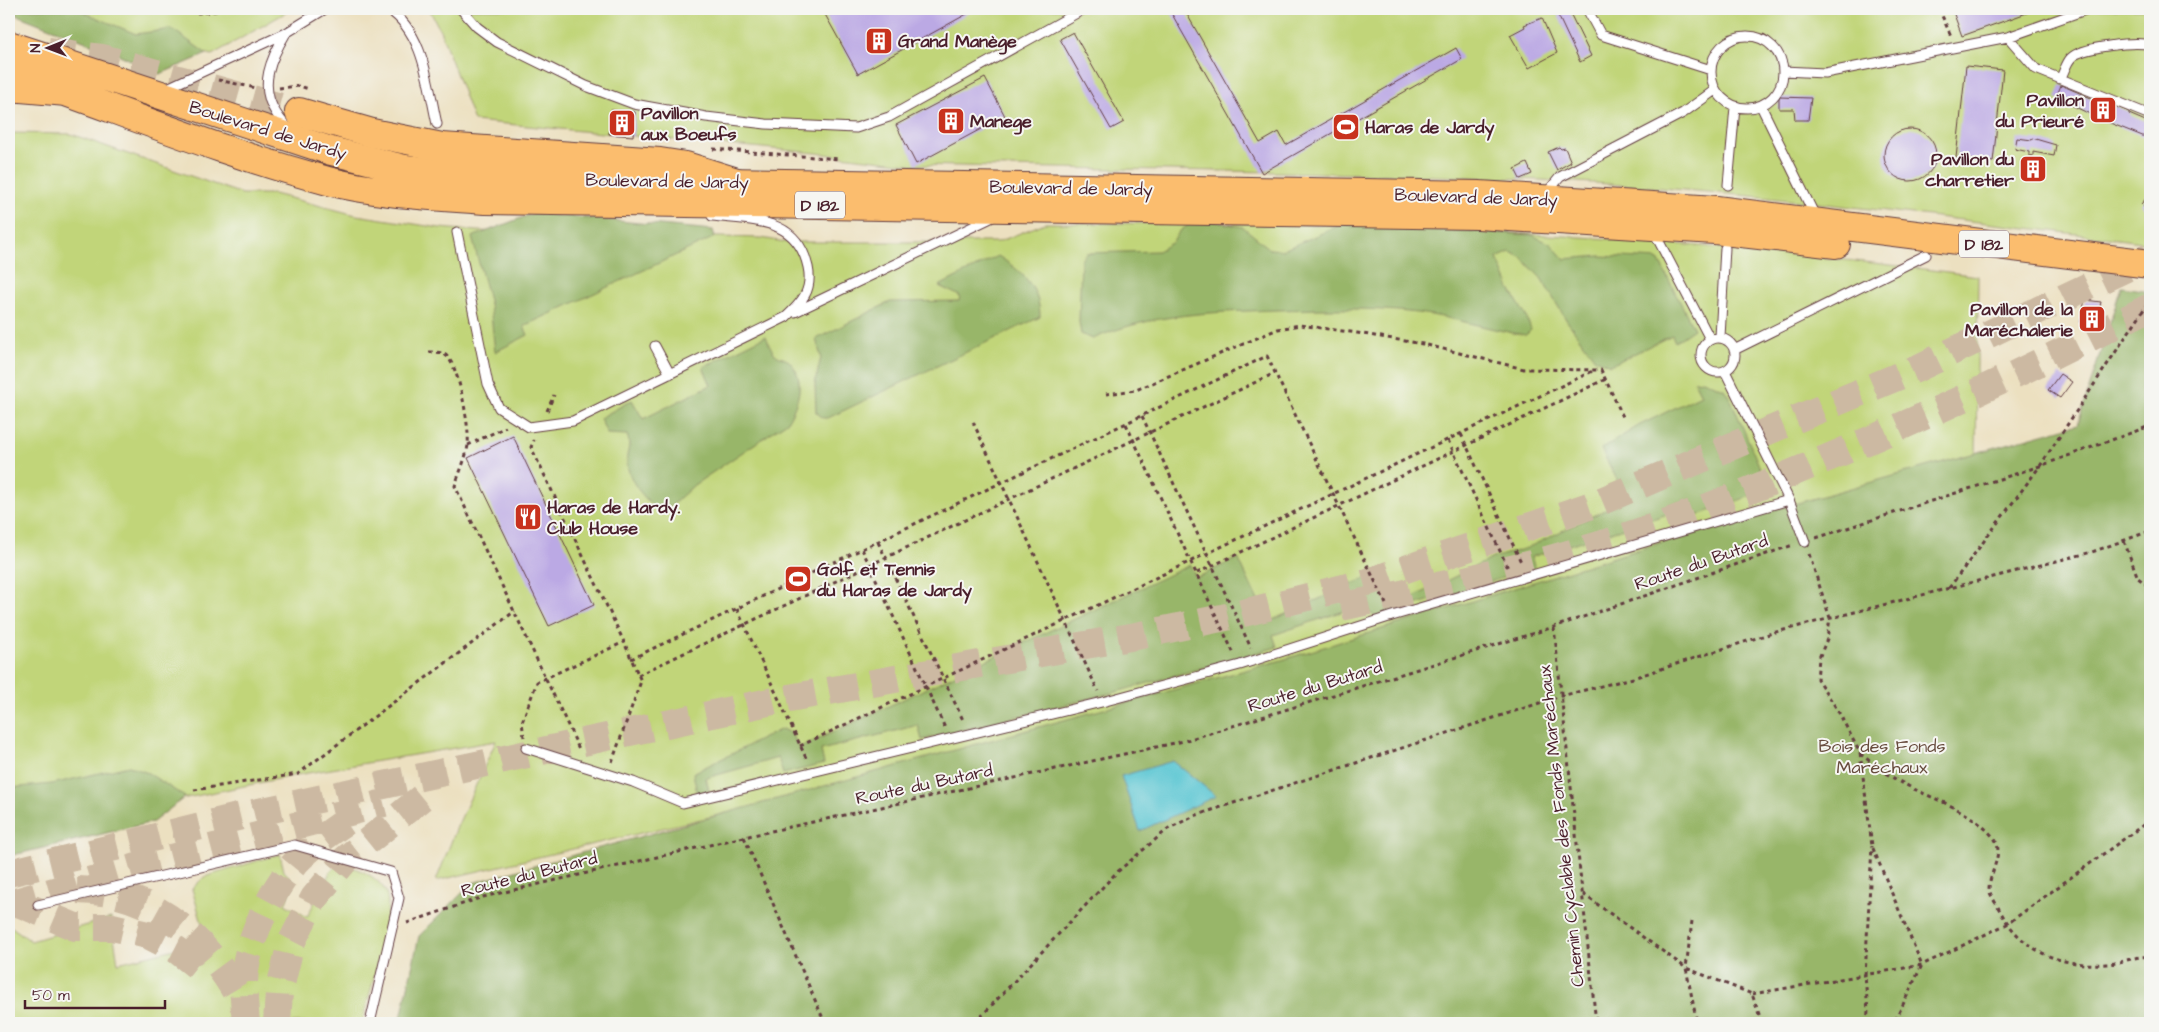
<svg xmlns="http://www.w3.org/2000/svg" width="2159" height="1032" font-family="'Architects Daughter',sans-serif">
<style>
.green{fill:#c1d579;stroke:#867a52}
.forest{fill:#98b669;stroke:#716a4a}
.water{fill:#5ac6d3;stroke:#52727f}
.building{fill:#bba9e4}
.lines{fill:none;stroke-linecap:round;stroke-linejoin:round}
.highway-tunnel{stroke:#ccb9a2;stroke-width:28;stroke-dasharray:28 14;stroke-linecap:butt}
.lane-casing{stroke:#623c41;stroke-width:11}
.primary-casing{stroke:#623c41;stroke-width:30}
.highway-casing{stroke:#623c41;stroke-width:30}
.path{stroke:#623c41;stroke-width:3;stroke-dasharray:4 4;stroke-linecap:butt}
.lane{stroke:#fff;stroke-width:9}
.primary{stroke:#fbbd6e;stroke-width:28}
.highway{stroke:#fbbd6e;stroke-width:28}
.labels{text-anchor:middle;stroke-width:4;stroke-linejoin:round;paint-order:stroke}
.shield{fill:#f6f6f2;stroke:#7e6067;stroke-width:1}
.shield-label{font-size:16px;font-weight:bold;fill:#4a1f2b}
.poi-label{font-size:18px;font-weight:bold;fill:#4a1f2b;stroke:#f6f6f2;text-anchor:start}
.street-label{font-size:18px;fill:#4a1f2b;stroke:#f6f6f2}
.park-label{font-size:18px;fill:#684c3e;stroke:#f6f6f2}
</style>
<rect width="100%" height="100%" fill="#f6f6f2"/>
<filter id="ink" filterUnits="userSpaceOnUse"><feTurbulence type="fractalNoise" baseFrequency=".02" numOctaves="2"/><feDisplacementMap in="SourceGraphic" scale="10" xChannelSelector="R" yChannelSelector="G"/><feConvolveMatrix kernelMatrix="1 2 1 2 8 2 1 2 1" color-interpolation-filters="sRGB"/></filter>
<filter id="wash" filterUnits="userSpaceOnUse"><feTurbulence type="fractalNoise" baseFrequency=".0096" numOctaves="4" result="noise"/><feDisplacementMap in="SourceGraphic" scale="20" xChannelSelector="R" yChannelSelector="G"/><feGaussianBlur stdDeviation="1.12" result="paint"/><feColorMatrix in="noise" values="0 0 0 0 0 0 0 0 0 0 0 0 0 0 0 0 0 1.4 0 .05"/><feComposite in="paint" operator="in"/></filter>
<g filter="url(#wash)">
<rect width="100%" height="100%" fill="#ece0c0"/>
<path class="green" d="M43 9H292L212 55Z
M429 9H2150V243C1940 218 1730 188 1519 179 1318 171 1117 170 916 165L816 153 474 121 440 30Z
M9 133 71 134 242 194H274L356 215 440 228 476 231 761 238 785 242H998L1045 223C1153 224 1261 222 1369 226 1573 234 1776 249 1978 276L1976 461 868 780 436 881 457 827 496 741 302 774 162 803 9 840Z
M280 854 284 871 294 882 285 904 307 917 330 872 338 864C355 866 378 876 386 892 395 912 368 998 362 1023H9V925L31 941 111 918 118 963 207 941 192 889 204 877Z"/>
<path class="forest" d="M9 9H76L136 34 172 29 207 54 160 74 122 56 9 12Z
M534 213 713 230 715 237 524 326 528 335 495 352 490 304 472 237Z
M1214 221 1243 227 1270 249 1283 250 1345 223 1532 235 1551 244 1564 259 1600 256 1658 259 1694 329 1675 342 1672 335 1611 365 1595 359 1567 321 1541 278 1521 257 1510 252 1497 258 1511 291 1527 318 1531 330 1526 335C1489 330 1454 317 1417 313 1370 307 1324 309 1277 310 1216 312 1150 313 1093 339L1081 334 1079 322 1081 260 1086 253 1158 251 1173 242 1179 232 1192 222Z
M998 256C1022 271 1040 288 1040 317L828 418H823L816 412 815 384 821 357 816 339 890 302 959 301 960 296 939 286Z
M2121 287 2150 291V1023H400L419 936 472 883 1282 660 1695 532 2078 424Z
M766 336C768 341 771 350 775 354 779 358 787 358 791 363 806 381 798 404 787 422L694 485 670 507 658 511C644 497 628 482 627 461 626 450 632 448 627 435L607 434 600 418 632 400 643 419 711 385 703 367Z
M1703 380 1724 389 1731 400 1769 489 1691 518 1687 508 1531 557 1535 568 1376 617 1359 606 1273 635 1277 647 1116 692 922 740 918 725 821 750 824 764 783 774 778 758 706 778 709 791 697 793 693 773 782 729 792 734 799 748 1190 565 1196 578 1238 558 1268 622 1381 571 1397 605 1493 558 1527 548 1627 499 1601 449 1640 425 1701 395 1694 381Z
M129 766 148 773 185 797 153 822 9 856V788L52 784Z"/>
<path class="water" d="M1173 761 1216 796 1140 831 1121 776Z"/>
<g id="blocks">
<path class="building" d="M822 9H976L858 74Z
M1169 9H1184L1260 143 1279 132 1286 145 1456 48 1462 59 1262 173Z
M1555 9H1568L1591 56 1580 62Z
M1952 9H2038L1962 36Z
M1542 18 1557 53 1529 68 1510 35 1525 27 1524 25Z
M1073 32 1124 122 1111 129 1060 39Z
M1966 66 2003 70 1993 162 1956 158Z
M985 78 1005 116 916 164 896 125Z
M2061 85 2112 107 2113 105 2129 112V114L2150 123V139L2105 121 2056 98Z
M1779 97 1811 98 1808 120H1795L1794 109H1779Z
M611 110 635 112 633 136 609 134Z
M1884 155a26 26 0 1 1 52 0a26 26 0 1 1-52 0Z
M2017 138 2032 140V138L2056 145 2054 156 2033 152V156L2029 155V152L2015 149Z
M1559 147 1561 149 1565 148 1571 162 1557 170 1548 152Z
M1527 163 1532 174 1520 179 1515 169Z
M2027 166H2039V172L2028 173Z
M2150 194V213L2141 204Z
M2085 300 2101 302 2100 306 2103 308 2104 314 2099 331 2094 329V325L2080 323Z
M2060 374 2072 382 2060 398 2048 390Z
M513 436 594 605 549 626 468 458Z"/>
</g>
</g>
<g filter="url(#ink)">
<use href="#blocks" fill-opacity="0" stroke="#623c41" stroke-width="1"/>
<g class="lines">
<path class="highway-tunnel" d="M48 51 102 58 299 112
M1341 607C1432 587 1524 569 1612 541 1684 518 1754 489 1823 460 1934 413 2043 363 2150 307
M9 873 254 813 778 700 1136 636 1231 616 1368 582 1592 505 1918 368 2149 257
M77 890C157 891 209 940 245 1008
M16 902 75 927H112L148 935 177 950 206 973
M9 904 137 867 384 803
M246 1023C245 1009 243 995 244 981 246 942 271 890 297 861 313 844 332 831 351 818
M277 1023 279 992 291 943 314 898 346 859 430 791"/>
<g class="lane-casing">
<path id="lane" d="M388 9C424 32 428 85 437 124
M461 9 477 27 497 42 586 86 634 104 706 117 766 124 856 128 889 117 1084 9
M1587 9 1601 35 1711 70
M286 33C271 58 258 86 276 113 280 119 283 124 289 128
M1711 72a36 36 0 1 1 72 0a36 36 0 1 1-72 0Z
M2008 37 2036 69 2150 115
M1783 71 1825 73 2008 37 2088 9
M2060 79C2064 73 2066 63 2071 58 2081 47 2136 41 2150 45
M163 90 286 33 325 9
M1761 106 1816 218
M1728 185 1735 107
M1545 195 1560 177 1683 113 1715 90
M1653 230 1710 339
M457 232 488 384 499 408 529 427 573 421 786 317C802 302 813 290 808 267 797 217 754 221 712 216
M795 312 995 216
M1720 337 1725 248
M1701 355a17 17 0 1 1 34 0a17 17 0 1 1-34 0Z
M655 346 670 374
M1734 350 1926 255
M1725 371 1789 500 1805 542
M526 748 633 782 683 803 1102 702 1240 665 1392 616 1789 500
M38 905 295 845 391 872 399 898 370 1023"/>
</g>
<g class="primary-casing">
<path id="primary" d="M9 45 331 151 405 169 499 178 1479 195 1716 210 2150 264
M9 72C115 108 219 152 328 181 379 194 433 196 486 200L1478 215 1715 230 1836 244"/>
</g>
<g class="highway-casing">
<path id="highway" d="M9 87 67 92
M299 112 372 133 442 147 660 162 686 166 737 182"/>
</g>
<path class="path" d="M173 9C190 13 205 15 222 9
M1939 9 1951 36
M218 80 256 88
M279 88 299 86 309 89
M713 149 839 159
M429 352C433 352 440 352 444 354 459 361 470 430 468 445 466 459 459 473 455 486L580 751
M1106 394 1136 390 1278 329 1300 325 1357 333 1423 344 1524 369 1601 370 1624 419
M547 411 554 395
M1142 416 1251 648
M973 422 1098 691
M1126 424 1234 654
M1461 434 1522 564
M1448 440 1508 568
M468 445 506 427
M1816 538 2040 466 2150 426
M2124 541 2138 578 2150 587
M878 542 964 722
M862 549 945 728
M1809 554 1830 618 1827 639 1819 658 1817 679 1837 709 1860 753 1872 846 1922 965 1894 1023
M1197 573 1606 379
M1949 588 2040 466 2150 300
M737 609 807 760
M1554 627 1596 1023
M631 659 1267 356 1386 604
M638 675 1275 373
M524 737 522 722 537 682 624 642 531 447 534 440
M800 746 1595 370
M1860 754C1872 762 1884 773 1897 780 1931 800 1967 806 1994 838 2005 852 1989 873 1989 889 1990 895 1996 903 1999 909 2021 951 2059 967 2106 964 2120 964 2136 955 2150 957
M612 762 641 681 624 642
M194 790 298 774 515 611
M744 837 825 1023
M1583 894 1686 968 1752 994 1762 1023
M1692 921 1686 968 1697 1023
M407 923 483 897 744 837 1184 741 1554 627 1793 545
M1752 994 1922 965 2007 924 2150 820
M975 1023 1116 873 1169 828 1197 815 1561 696 1633 678 1772 633 2092 552 2150 531
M1867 1023 1868 1011 1865 976 1872 846"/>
<use href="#lane" class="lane"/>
<use href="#primary" class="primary"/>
<use href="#highway" class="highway"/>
</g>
</g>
<defs>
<g id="building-square" transform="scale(1.4375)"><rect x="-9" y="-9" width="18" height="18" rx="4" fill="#c8321e" stroke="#f6f6f2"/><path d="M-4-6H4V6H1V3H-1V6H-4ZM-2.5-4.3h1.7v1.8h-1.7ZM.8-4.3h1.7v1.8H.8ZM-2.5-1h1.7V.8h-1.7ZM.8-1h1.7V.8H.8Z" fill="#fff"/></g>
<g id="stadium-square" transform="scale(1.4375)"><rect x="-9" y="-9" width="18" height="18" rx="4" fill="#c8321e" stroke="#f6f6f2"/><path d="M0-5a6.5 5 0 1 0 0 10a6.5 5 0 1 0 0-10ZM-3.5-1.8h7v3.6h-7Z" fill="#fff"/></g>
<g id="restaurant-square" transform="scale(1.4375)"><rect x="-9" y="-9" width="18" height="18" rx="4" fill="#c8321e" stroke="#f6f6f2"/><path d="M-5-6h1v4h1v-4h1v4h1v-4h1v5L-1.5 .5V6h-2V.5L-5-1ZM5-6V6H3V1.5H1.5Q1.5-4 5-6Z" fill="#fff"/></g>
</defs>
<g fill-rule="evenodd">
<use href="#building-square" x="879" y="41"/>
<use href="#building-square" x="2103" y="110"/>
<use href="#building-square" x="951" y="121"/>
<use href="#building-square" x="622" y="123"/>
<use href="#stadium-square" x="1346" y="127"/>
<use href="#building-square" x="2033" y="169"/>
<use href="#building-square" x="2092" y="319"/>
<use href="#restaurant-square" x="528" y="517"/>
<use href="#stadium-square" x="798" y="579"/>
</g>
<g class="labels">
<g class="shield">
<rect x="795" y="191.5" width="50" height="27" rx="4"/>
<rect x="1959" y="230.5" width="50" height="27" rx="4"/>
</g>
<g class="shield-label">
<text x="820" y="211">D 182</text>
<text x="1984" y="250">D 182</text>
</g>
<g class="poi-label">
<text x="898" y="47">Grand Manège</text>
<text x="2084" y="106" text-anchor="end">Pavillon<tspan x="2084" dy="21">du Prieuré</tspan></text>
<text x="641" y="119">Pavillon<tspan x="641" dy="21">aux Boeufs</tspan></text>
<text x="970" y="127">Manege</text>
<text x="1365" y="133">Haras de Jardy</text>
<text x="2014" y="165" text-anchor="end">Pavillon du<tspan x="2014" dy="21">charretier</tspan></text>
<text x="2073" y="315" text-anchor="end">Pavillon de la<tspan x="2073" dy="21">Maréchalerie</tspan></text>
<text x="547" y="513">Haras de Hardy.<tspan x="547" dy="21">Club House</tspan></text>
<text x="817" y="575">Golf et Tennis<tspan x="817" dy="21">du Haras de Jardy</tspan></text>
</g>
<g class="street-label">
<text transform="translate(268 130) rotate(17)" y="6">Boulevard de Jardy</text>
<text transform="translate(667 181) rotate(1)" y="6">Boulevard de Jardy</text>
<text transform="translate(1071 188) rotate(1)" y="6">Boulevard de Jardy</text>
<text transform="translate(1476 197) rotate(2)" y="6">Boulevard de Jardy</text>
<text transform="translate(1701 562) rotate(-19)" y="6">Route du Butard</text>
<text transform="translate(1315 686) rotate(-17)" y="6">Route du Butard</text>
<text transform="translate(924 784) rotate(-12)" y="6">Route du Butard</text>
<text transform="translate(1561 826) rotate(-96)" y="6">Chemin Cyclable des Fonds Maréchaux</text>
<text transform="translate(529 874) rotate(-14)" y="6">Route du Butard</text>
</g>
<g class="park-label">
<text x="1882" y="752">Bois des Fonds<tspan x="1882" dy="21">Maréchaux</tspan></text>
</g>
</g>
<rect width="2159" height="1032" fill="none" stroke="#f6f6f2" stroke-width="30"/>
<g transform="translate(48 48) rotate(269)" stroke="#f6f6f2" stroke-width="4" paint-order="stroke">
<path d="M0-4L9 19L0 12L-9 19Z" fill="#4a1f2b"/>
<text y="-8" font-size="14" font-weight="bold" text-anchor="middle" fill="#4a1f2b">N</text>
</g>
<path d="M25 1000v8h140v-8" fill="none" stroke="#4a1f2b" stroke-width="2.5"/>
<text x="32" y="1000" font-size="15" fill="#4a1f2b" stroke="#f6f6f2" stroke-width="4" paint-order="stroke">50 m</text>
</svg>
